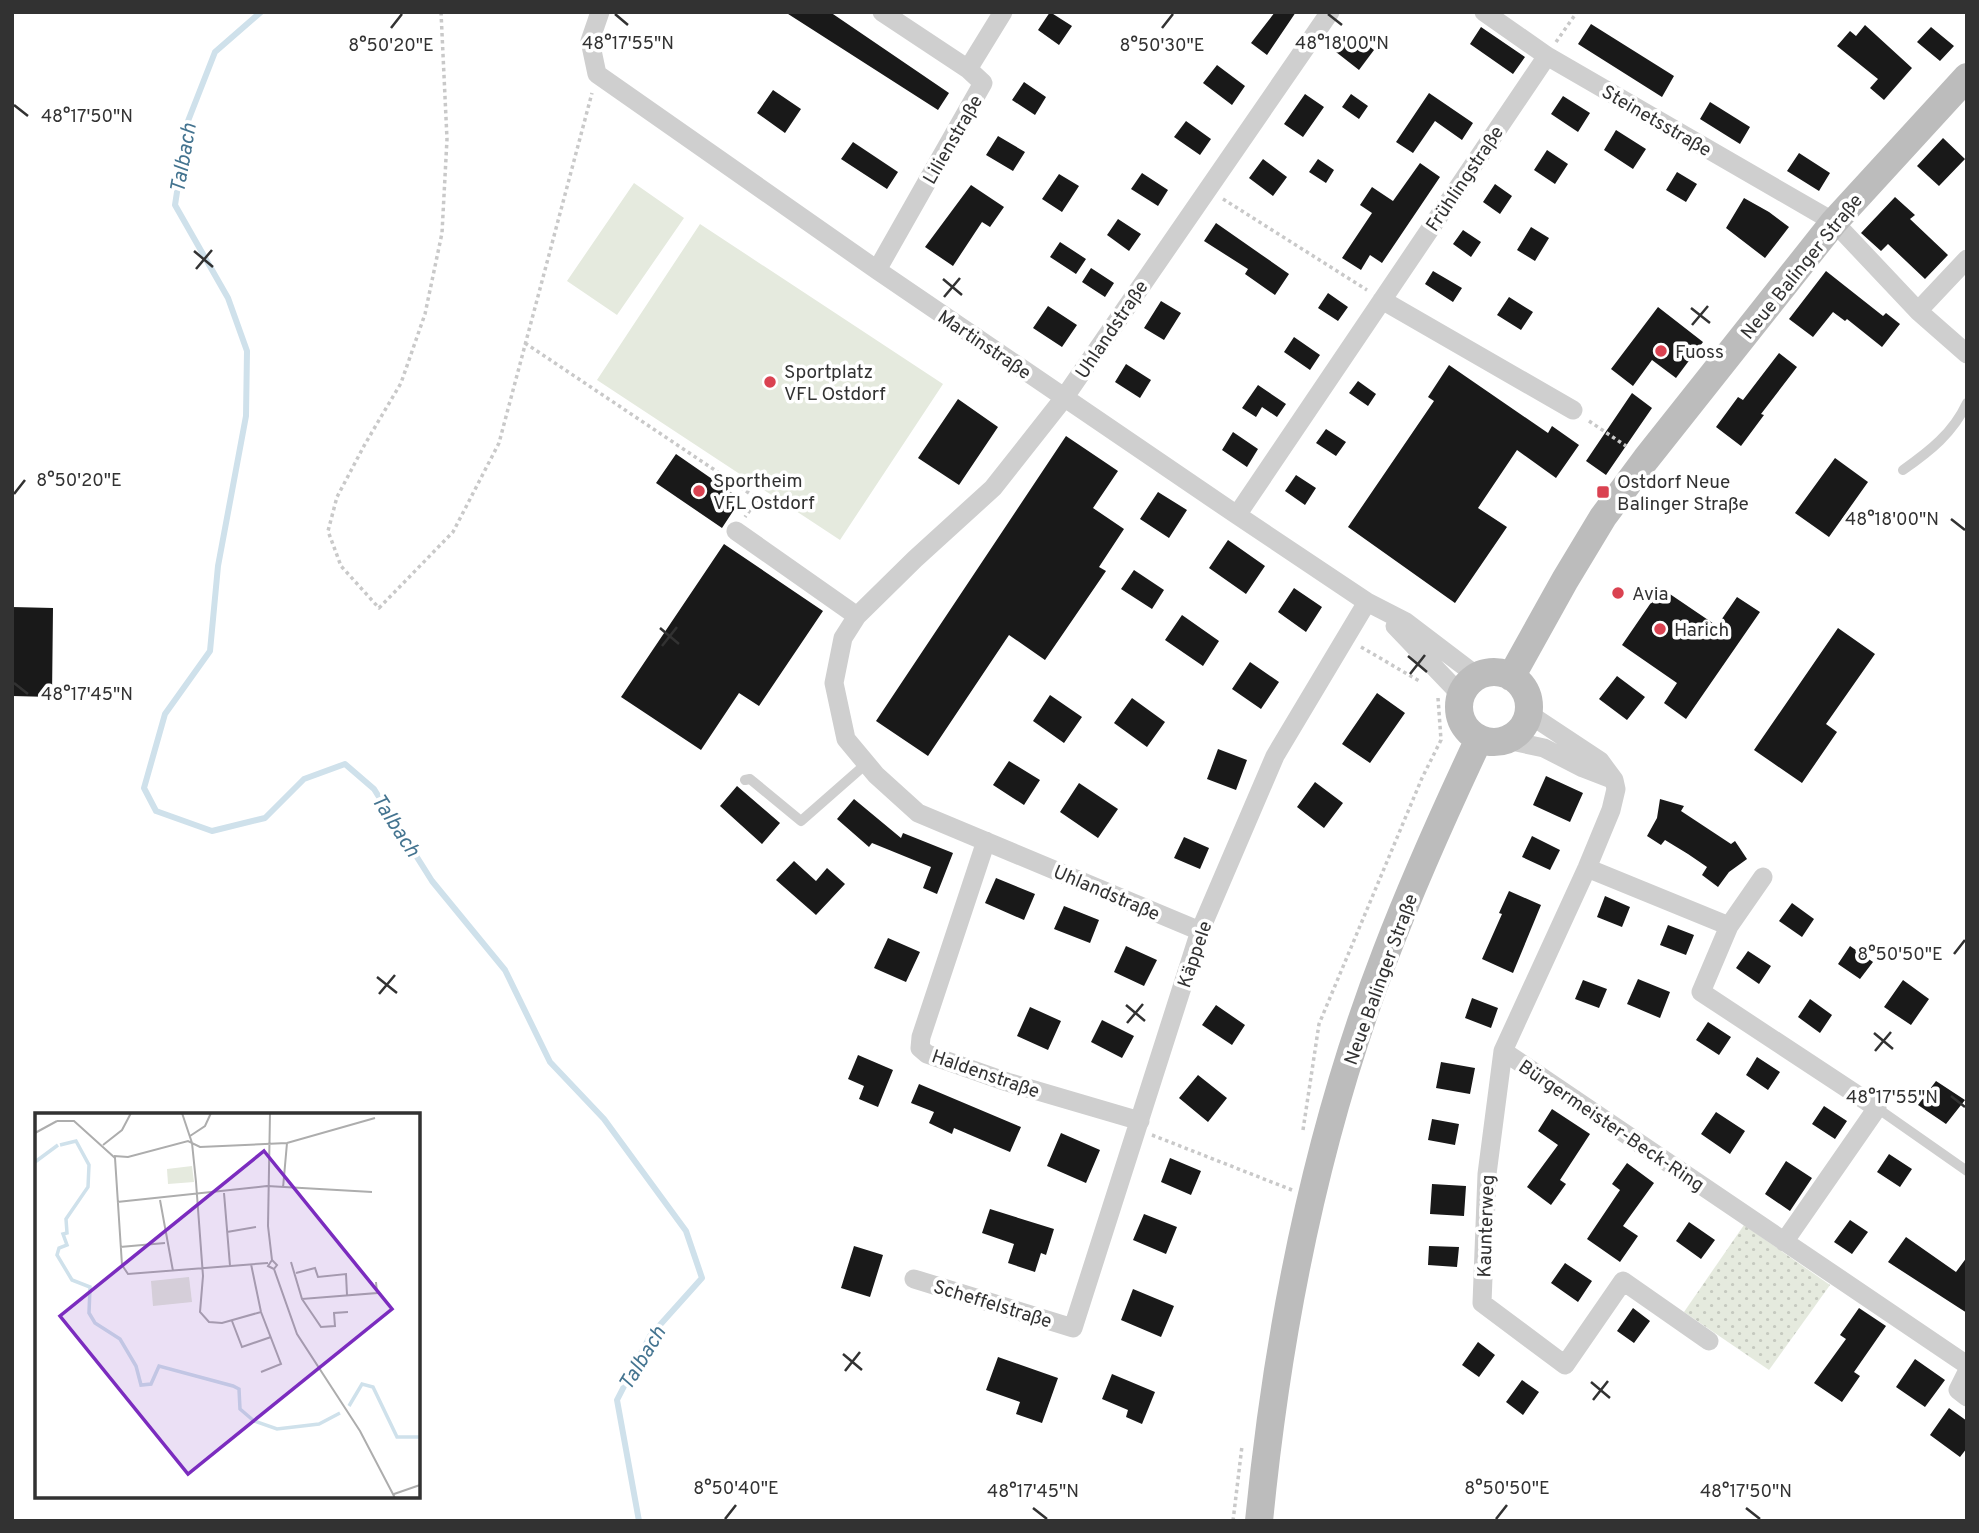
<svg xmlns="http://www.w3.org/2000/svg" width="1979" height="1533" font-family="Overpass,sans-serif">
<style>
.green{fill:url(#green-dots)}
.pitch{fill:#e5eade}
.lines{fill:none;stroke-linecap:round;stroke-linejoin:round}
.stream{stroke:#cfe1eb;stroke-width:6}
.building{fill:#191919}
.path{stroke:#c9c9c9;stroke-width:3.5;stroke-dasharray:3.5 3.5;stroke-linecap:butt}
.lane{stroke:#cfcfcf;stroke-width:10}
.street{stroke:#cfcfcf;stroke-width:19}
.secondary{stroke:#bcbcbc;stroke-width:28}
.ticks{fill:none;stroke:#323232;stroke-width:2.5}
.poi-dot{fill:#da4251;stroke:#fff;stroke-width:2.5}
.labels{text-anchor:middle;stroke-width:7;stroke-linejoin:round;paint-order:stroke}
.street-label{font-size:19px;fill:#323232;stroke:#fff}
.poi-label{font-size:19px;fill:#323232;stroke:#fff;text-anchor:start}
.water-label{font-size:21px;font-style:italic;fill:#447490;stroke:#fff}
.inset-river{fill:none;stroke:#cfe1eb;stroke-width:3.5}
.inset-road{fill:none;stroke:#adadad;stroke-width:2}
.view{fill:#7b2cbf;fill-opacity:0.15;stroke:#7b2cbf;stroke-width:3.5}
.inset-edge{fill:none;stroke:#323232;stroke-width:3.5}
.ticks-label{font-size:18px;text-anchor:middle;fill:#323232;stroke:#fff;stroke-width:7;stroke-linejoin:round;paint-order:stroke}
</style>
<defs>
<pattern id="green-dots" width="8" height="8" patternUnits="userSpaceOnUse" patternTransform="scale(1.75)"><rect width="8" height="8" fill="#e5eade"/><path d="M2 2h.1M6 6h.1" fill="none" stroke="#c5c9bf" stroke-width="1.8" stroke-linecap="round"/></pattern>
</defs>
<rect width="100%" height="100%" fill="#fff"/>
<path class="green" d="M1744 1225 1830 1285 1769 1370 1684 1312Z"/>
<path class="pitch" d="M634 183 684 218 617 315 567 281Z
M700 224 943 384 840 540 597 380Z"/>
<g class="lines">
<path class="stream" d="M261 12 215 52 188 121 175 205 228 298 247 351 246 416 218 566 210 651 165 714 144 788 156 811 212 831 265 818 304 779 345 764 374 789 432 881 505 970 550 1062 604 1119 686 1231 702 1278 650 1336 617 1400 639 1521"/>
</g>
<path class="building" d="M785 12H830L949 93 938 110Z
M1050 12 1072 26 1059 45 1038 30Z
M1275 12H1296L1267 55 1251 43Z
M1591 24 1674 76 1662 97 1578 44Z
M1865 25 1912 68 1884 100 1870 88 1878 79 1837 46 1850 31 1856 36Z
M1481 27 1525 57 1513 74 1470 44Z
M1931 27 1954 46 1940 61 1917 42Z
M1352 33 1374 50 1359 70 1336 52Z
M1217 65 1245 86 1232 105 1203 83Z
M1024 82 1046 97 1035 115 1012 100Z
M773 90 801 109 785 133 757 113Z
M1429 93 1473 123 1462 140 1435 121 1413 153 1396 142Z
M1305 94 1324 107 1303 137 1284 124Z
M1351 94 1368 106 1359 119 1342 107Z
M1563 96 1590 113 1578 132 1551 114Z
M1710 102 1750 127 1740 144 1700 119Z
M1186 121 1211 139 1200 155 1174 137Z
M1616 130 1646 149 1633 169 1604 150Z
M998 136 1025 152 1013 171 986 155Z
M1943 138 1965 159 1939 186 1917 166Z
M853 142 898 172 887 189 841 159Z
M1547 150 1568 164 1555 184 1534 170Z
M1799 153 1830 173 1819 191 1787 171Z
M1263 159 1287 177 1273 196 1249 178Z
M1318 159 1334 170 1326 183 1309 172Z
M1420 163 1440 177 1382 263 1370 255 1361 270 1342 258 1372 213 1360 205 1372 187 1393 201Z
M1677 172 1697 184 1686 202 1666 190Z
M1142 173 1168 190 1158 206 1131 189Z
M1059 174 1079 186 1062 212 1042 199Z
M1495 184 1512 196 1500 214 1483 202Z
M971 185 1004 207 990 227 982 222 953 266 925 247Z
M1895 197 1915 215 1910 219 1948 255 1925 279 1888 244 1881 251 1861 233Z
M1744 198 1769 212 1789 227 1765 258 1726 228Z
M1118 219 1141 234 1129 251 1107 235Z
M1216 223 1289 274 1275 295 1245 274 1248 269 1204 241Z
M1531 227 1549 238 1535 261 1517 250Z
M1463 230 1481 242 1471 257 1453 244Z
M1060 242 1086 259 1076 274 1050 257Z
M1091 268 1114 283 1105 297 1082 282Z
M1433 271 1462 288 1453 302 1425 284Z
M1826 271 1883 316 1886 313 1900 324 1882 347 1847 319 1845 321 1833 312 1813 337 1789 319Z
M1328 293 1348 307 1338 321 1318 308Z
M1509 297 1533 312 1521 330 1497 315Z
M1161 301 1181 313 1164 340 1144 328Z
M1048 306 1077 325 1062 347 1033 328Z
M1658 307 1703 342 1676 378 1652 360 1633 386 1611 369Z
M1294 337 1320 355 1310 370 1284 352Z
M1779 353 1797 367 1761 414 1764 415 1741 446 1716 427 1738 397 1743 400Z
M1126 364 1151 380 1140 398 1115 382Z
M1449 365 1548 433 1552 426 1579 445 1556 478 1517 450 1478 508 1507 527 1455 603 1348 527 1434 401 1428 397Z
M1358 381 1376 394 1368 406 1349 393Z
M1258 385 1286 404 1277 417 1262 407 1256 417 1242 408Z
M1632 393 1652 408 1606 475 1586 461Z
M958 399 998 427 959 485 918 458Z
M1326 429 1346 442 1336 456 1316 443Z
M1233 432 1258 449 1247 467 1222 450Z
M1066 436 1118 471 1093 508 1124 529 1099 567 1106 571 1045 660 1009 635 928 756 876 721Z
M676 454 741 499 722 528 656 483Z
M1835 458 1868 482 1829 537 1795 513Z
M1296 475 1316 488 1305 505 1285 491Z
M1158 492 1187 510 1169 538 1140 519Z
M1228 540 1265 566 1246 594 1209 568Z
M724 544 823 611 759 706 739 693 701 750 621 697Z
M1134 570 1164 590 1152 609 1121 589Z
M1294 588 1322 607 1306 632 1278 612Z
M1661 588 1717 626 1737 597 1760 612 1686 719 1664 703 1677 683 1622 645Z
M12 607 53 608 52 697 12 696Z
M1182 615 1219 641 1203 666 1165 640Z
M1838 628 1875 654 1826 724 1837 732 1802 783 1754 750Z
M1250 662 1279 682 1261 709 1232 689Z
M1617 676 1645 697 1627 720 1599 699Z
M1377 693 1405 713 1370 763 1342 744Z
M1050 695 1082 717 1064 743 1033 721Z
M1132 698 1165 722 1147 747 1114 723Z
M1218 749 1247 760 1236 790 1207 779Z
M1009 761 1040 780 1024 805 993 785Z
M1546 776 1583 793 1570 822 1533 805Z
M1315 782 1343 803 1324 828 1297 807Z
M1079 783 1118 809 1098 838 1060 812Z
M737 786 780 823 762 844 720 806Z
M854 799 901 838 903 833 953 853 937 894 923 888 931 867 872 843 869 847 837 819Z
M1660 799 1684 806 1681 811 1731 844 1735 841 1747 859 1729 872 1718 887 1702 875 1707 867 1688 854 1665 840 1661 845 1647 836 1657 818Z
M1532 836 1560 850 1550 870 1522 857Z
M1184 837 1209 848 1200 869 1174 858Z
M794 861 816 881 827 868 845 884 816 915 776 880Z
M996 878 1035 894 1024 920 985 903Z
M1509 891 1541 905 1513 973 1482 959 1502 914 1499 913Z
M1605 896 1630 907 1622 927 1597 917Z
M1792 903 1814 919 1802 937 1779 921Z
M1064 906 1099 920 1090 943 1054 929Z
M1668 925 1694 935 1686 955 1660 945Z
M888 938 920 952 906 982 874 968Z
M1126 946 1157 960 1144 986 1114 972Z
M1850 946 1873 962 1860 979 1838 964Z
M1748 951 1771 966 1759 984 1736 968Z
M1638 979 1670 992 1660 1018 1627 1004Z
M1583 980 1607 989 1599 1008 1575 999Z
M1903 980 1929 999 1911 1025 1884 1007Z
M1472 998 1498 1008 1491 1028 1465 1018Z
M1810 999 1832 1015 1820 1033 1798 1017Z
M1216 1005 1245 1025 1232 1045 1202 1025Z
M1030 1007 1061 1021 1048 1050 1017 1036Z
M1102 1020 1134 1036 1122 1058 1091 1042Z
M1708 1022 1731 1037 1719 1055 1696 1040Z
M858 1055 893 1070 878 1107 859 1099 864 1086 848 1079Z
M1757 1057 1780 1072 1768 1090 1746 1075Z
M1441 1062 1475 1068 1470 1094 1436 1088Z
M1198 1075 1227 1098 1208 1122 1179 1098Z
M1936 1081 1965 1100 1946 1124 1918 1105Z
M919 1084 1021 1127 1010 1152 954 1128 952 1134 929 1123 934 1112 911 1103Z
M1824 1106 1847 1121 1835 1139 1812 1124Z
M1552 1109 1590 1134 1560 1180 1566 1184 1551 1205 1527 1187 1558 1145 1538 1131Z
M1716 1112 1745 1131 1730 1154 1701 1134Z
M1432 1119 1459 1124 1455 1145 1428 1140Z
M1061 1133 1100 1150 1086 1183 1047 1166Z
M1889 1154 1912 1169 1900 1187 1877 1172Z
M1170 1158 1201 1171 1191 1195 1161 1182Z
M1786 1161 1812 1178 1790 1211 1765 1194Z
M1627 1163 1654 1183 1623 1226 1638 1236 1620 1262 1587 1239 1620 1190 1612 1184Z
M1432 1184 1466 1186 1464 1216 1430 1214Z
M990 1209 1054 1229 1046 1255 1041 1253 1035 1272 1008 1263 1014 1244 982 1233Z
M1144 1214 1177 1227 1166 1254 1133 1240Z
M1850 1220 1868 1232 1852 1254 1834 1242Z
M1689 1222 1715 1240 1701 1259 1676 1241Z
M1906 1237 1956 1272 1967 1257V1313L1888 1262Z
M854 1246 883 1255 870 1297 841 1288Z
M1429 1246 1459 1247 1457 1267 1428 1265Z
M1565 1263 1592 1281 1578 1302 1551 1283Z
M1133 1289 1174 1306 1161 1337 1121 1320Z
M1633 1308 1650 1321 1634 1343 1617 1331Z
M1859 1308 1886 1326 1854 1372 1860 1376 1842 1402 1814 1383 1846 1339 1840 1335Z
M1478 1342 1495 1355 1479 1377 1462 1365Z
M998 1357 1058 1378 1042 1423 1016 1414 1020 1402 986 1390Z
M1915 1359 1945 1380 1925 1407 1896 1387Z
M1112 1374 1155 1392 1142 1424 1126 1417 1128 1410 1102 1399Z
M1522 1380 1539 1392 1523 1415 1506 1402Z
M1949 1408 1967 1421V1448L1960 1457 1930 1435Z"/>
<g class="lines">
<path class="path" d="M441 12 447 139 442 233 425 314 401 383 365 444 337 497 328 531 341 566 379 608 453 532 499 443 592 93
M1556 42 1577 12
M1223 199 1367 290
M525 343 758 499 745 517
M1589 421 1626 446
M1361 647 1421 682
M1303 1130 1319 1024 1422 778 1441 740 1438 698
M1152 1135 1292 1190
M1233 1521 1242 1446"/>
<path class="lane" d="M1903 470C1930 451 1953 433 1967 403
M745 780 750 779 801 821 866 764
M1877 1108 1967 1171"/>
<path class="street" d="M600 12 590 41 597 74 877 270 1237 515 1367 602 1406 622 1477 676
M882 12 968 69
M1484 12 1547 56 1834 222 1918 311 1967 354
M877 270 983 83 968 69 1003 12
M1382 300 1573 410
M1918 311 1967 259
M1237 515 1547 56
M736 531 857 616
M1395 626 1461 695
M1529 714 1600 761 1614 780 1616 789 1611 810 1587 868 1503 1051 1967 1365
M1507 740 1544 748 1583 768 1614 780
M986 841 921 1037 920 1048 927 1054 1007 1082 1140 1121
M1587 868 1729 926 1701 992 1877 1108 1784 1242
M1729 926 1763 877
M1200 931 918 813 876 775 846 739 834 683 843 638 857 616 915 559 993 488 1064 398 1330 12
M1503 1051 1487 1174 1482 1303 1565 1365 1623 1281 1709 1341
M914 1279 1073 1328 1200 931 1275 756 1367 602
M1967 1372 1958 1390 1967 1397"/>
<path class="secondary" d="M1459 707a35 35 0 1 1 70 0a35 35 0 1 1-70 0Z
M1511 677 1565 580 1603 517 1646 459 1834 222 1967 77
M1259 1521C1278 1328 1316 1134 1386 953 1414 880 1446 809 1479 739"/>
</g>
<path class="ticks" d="M615 14 628 25M1328 14 1342 25M391 28 402 14M1162 28 1173 14M14 105 28 116M194 251 213 267M196 269 212 250M943 279 962 295M944 297 960 278M1691 308 1710 323M1692 325 1708 306M14 494 25 480M1951 519 1965 530M660 628 679 644M662 646 677 627M1408 656 1427 672M1410 674 1425 655M14 683 28 694M1954 954 1965 940M377 977 397 993M379 994 395 975M1126 1005 1145 1021M1127 1023 1143 1004M1874 1033 1893 1049M1875 1051 1891 1032M1951 1096 1965 1107M843 1354 862 1370M845 1371 860 1352M1591 1382 1610 1398M1593 1400 1608 1381M1033 1508 1047 1519M1746 1508 1760 1519M725 1519 736 1505M1496 1519 1507 1505"/>
<g class="poi-dot">
<circle cx="1661" cy="351" r="7"/>
<circle cx="770" cy="382" r="7"/>
<circle cx="699" cy="491" r="7"/>
<rect x="1596" y="485" width="14" height="14" rx="3.5"/>
<circle cx="1618" cy="593" r="7"/>
<circle cx="1660" cy="629" r="7"/>
</g>
<g class="labels">
<g class="street-label">
<text transform="translate(1657 120) rotate(30)" y="7">Steinetsstraße</text>
<text transform="translate(952 139) rotate(-60)" y="7">Lilienstraße</text>
<text transform="translate(1464 178) rotate(-56)" y="7">Frühlingstraße</text>
<text transform="translate(1801 266) rotate(-51)" y="7">Neue Balinger Straße</text>
<text transform="translate(1111 329) rotate(-56)" y="7">Uhlandstraße</text>
<text transform="translate(985 344) rotate(34)" y="7">Martinstraße</text>
<text transform="translate(1107 892) rotate(23)" y="7">Uhlandstraße</text>
<text transform="translate(1194 954) rotate(-71)" y="7">Käppele</text>
<text transform="translate(1380 979) rotate(-70)" y="7">Neue Balinger Straße</text>
<text transform="translate(986 1073) rotate(19)" y="7">Haldenstraße</text>
<text transform="translate(1612 1125) rotate(34)" y="7">Bürgermeister-Beck-Ring</text>
<text transform="translate(1485 1226) rotate(-88)" y="7">Kaunterweg</text>
<text transform="translate(993 1303) rotate(17)" y="7">Scheffelstraße</text>
</g>
<g class="poi-label">
<text x="1675" y="358">Fuoss</text>
<text x="784" y="378">Sportplatz<tspan x="784" dy="22">VFL Ostdorf</tspan></text>
<text x="713" y="487">Sportheim<tspan x="713" dy="22">VFL Ostdorf</tspan></text>
<text x="1617" y="488">Ostdorf Neue<tspan x="1617" dy="22">Balinger Straße</tspan></text>
<text x="1632" y="600">Avia</text>
<text x="1674" y="636">Harich</text>
</g>
<g class="water-label">
<text transform="translate(183 158) rotate(-80)" y="7">Talbach</text>
<text transform="translate(396 825) rotate(57)" y="7">Talbach</text>
<text transform="translate(642 1358) rotate(-59)" y="7">Talbach</text>
</g>
</g>
<g transform="translate(35 1113)">
<rect width="385" height="385" fill="#fff"/>
<path d="M157 53 159 69 133 71 132 56Z" fill="#e5eade"/>
<path d="M154 164 157 189 118 193 116 168Z" fill="#e5eade"/>
<path class="inset-river" d="M25 32 41 28 54 52 53 74 31 106 32 120 28 121 32 132 24 135 22 142 37 167 55 174 54 200 60 210 85 226 101 253 106 272 116 271 124 253 198 273 204 276 205 296 219 308 242 316 284 311 305 300M0 49 23 32M314 293 327 271 338 274 362 324H385"/>
<path class="inset-road" d="M147 0 157 30 161 69 168 163 165 199 174 209 187 210 226 199M235 0 233 113 237 147 242 152 239 156M22 8H39L80 45 87 152 93 161 233 150M0 20 22 8M155 23 170 13 176 0M68 32 87 17 96 0M79 43 93 44 153 28 165 34 252 30 340 5M248 75 252 30M189 80 195 153M125 87 138 158M82 89 232 73 337 79M192 119 221 114M85 134 130 130M237 147 233 153 239 156 262 221 325 318 360 385M256 149 267 186 342 180 341 169M216 151 226 199 246 251 226 259M261 160 280 155 283 164 311 161 312 182M267 186 286 214 300 213 299 200 313 199M197 208 207 234 236 224M359 381 385 372"/>
<path class="view" d="M229 38 357 196 153 361 25 203Z"/>
<rect width="385" height="385" class="inset-edge"/>
</g>
<g class="ticks-label">
<text x="628" y="49">48°17'55"N</text>
<text x="1342" y="49">48°18'00"N</text>
<text x="391" y="51">8°50'20"E</text>
<text x="1162" y="51">8°50'30"E</text>
<text x="87" y="122">48°17'50"N</text>
<text x="79" y="486">8°50'20"E</text>
<text x="1892" y="525">48°18'00"N</text>
<text x="87" y="700">48°17'45"N</text>
<text x="1900" y="960">8°50'50"E</text>
<text x="1892" y="1103">48°17'55"N</text>
<text x="736" y="1494">8°50'40"E</text>
<text x="1507" y="1494">8°50'50"E</text>
<text x="1033" y="1497">48°17'45"N</text>
<text x="1746" y="1497">48°17'50"N</text>
</g>
<rect width="1979" height="1533" fill="none" stroke="#323232" stroke-width="28"/>
</svg>
